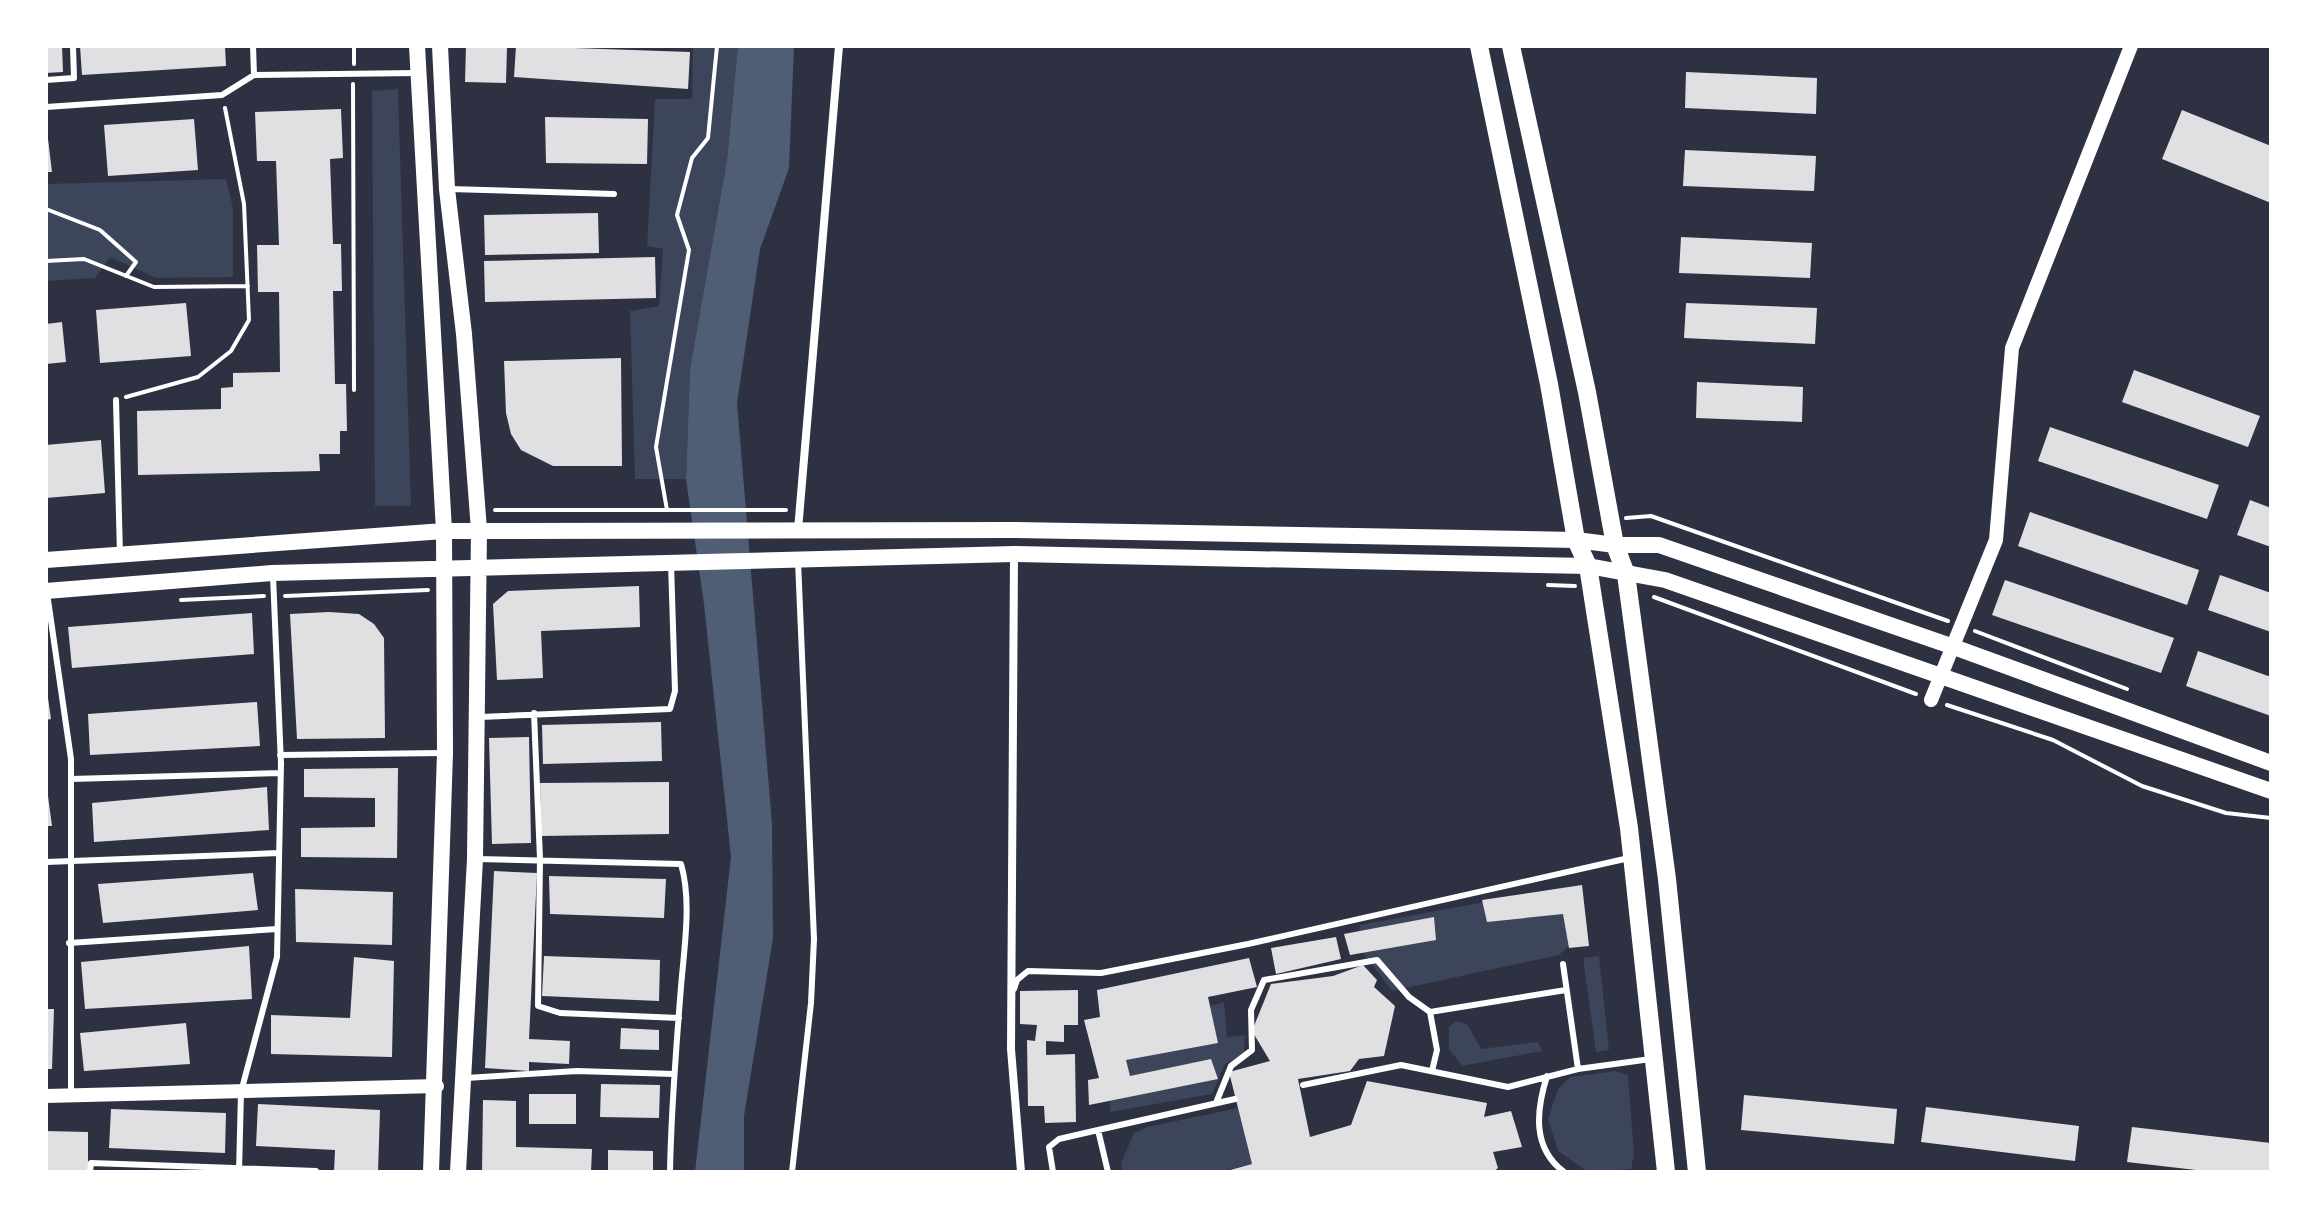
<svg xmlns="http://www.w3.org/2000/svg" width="2317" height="1218" font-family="'Source Serif 4',serif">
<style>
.green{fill:#3c4559}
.water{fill:#4f5d75}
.building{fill:#e0e0e3}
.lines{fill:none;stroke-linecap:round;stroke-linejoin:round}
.path{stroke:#fff;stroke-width:4}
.service{stroke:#fff;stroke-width:6}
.minor{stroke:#fff;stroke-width:8}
.tertiary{stroke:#fff;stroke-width:14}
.secondary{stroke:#fff;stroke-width:16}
.primary{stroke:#fff;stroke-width:18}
</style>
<rect width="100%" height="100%" fill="#2d3142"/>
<path class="green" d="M693 46H738L727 160 690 369 686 479H635L630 311 659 306 663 249 647 246 655 99H692Z
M398 89 411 506H375L372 91Z
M226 179 233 208V277L156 278 110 257 95 278 46 281V184Z
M1567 887 1574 941 1559 955 1392 991 1358 946 1360 925Z
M1599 956 1609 1050 1596 1052 1583 958Z
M1224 1002 1227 1037 1245 1035 1244 1056 1225 1064 1212 1094 1110 1112 1108 1055 1202 1008Z
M1457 1021 1468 1025 1481 1049 1538 1042 1542 1051 1462 1066 1449 1049V1027Z
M1615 1071 1628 1075 1634 1155 1631 1169 1588 1172 1558 1151 1548 1119 1558 1089 1570 1077Z
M1238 1108 1252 1164 1217 1172H1122L1121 1163 1134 1133 1147 1127Z"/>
<path class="water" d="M738 46H794L789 168 760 249 737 403 772 824 773 938 744 1116V1172H695L731 857 704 604 686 479 690 369 727 160Z"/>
<path class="building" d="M46 46H62L63 72 46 73Z
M80 46H225L226 66 82 75Z
M466 46H507L506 83 465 82Z
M516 46 690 52 688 89 514 77Z
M1686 72 1817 78 1816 114 1685 108Z
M341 109 343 158 330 159 333 244H341L342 291H333L335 384H346L347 431H340V454H319L320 471 138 475 137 411 221 409V388L233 387V373L280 372 279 292H258L257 245H279L276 161H257L255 112Z
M2182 110 2271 146V203L2162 159Z
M545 117 648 119 647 164 546 163Z
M194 119 198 170 108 176 104 125Z
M46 122 52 172H46Z
M1685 150 1816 156 1814 191 1683 186Z
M598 213 599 253 485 255 484 215Z
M1681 237 1812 243 1810 278 1679 273Z
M655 257 656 298 485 302 484 261Z
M186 303 191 356 100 363 96 310Z
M1686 303 1817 308 1815 344 1684 338Z
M62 322 66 362 46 364V324Z
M621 358 622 466H553L521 450 511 434 506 413 504 361Z
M2134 370 2260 416 2248 447 2122 402Z
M1697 382 1803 387 1802 422 1696 418Z
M2050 427 2219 485 2207 519 2038 461Z
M101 440 105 493 46 498V445Z
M2250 500 2271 508V547L2237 535Z
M2030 512 2199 570 2187 605 2018 546Z
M2220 575 2271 593V632L2208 610Z
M2005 580 2174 638 2161 673 1992 615Z
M639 586 640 627 541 631 543 678 497 680 493 604 508 591Z
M329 612 359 614 374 624 384 638 385 738 297 739 290 614Z
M252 613 254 654 72 668 68 627Z
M2198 651 2271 677V716L2186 686Z
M46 684 51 719 46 720Z
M257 702 260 746 90 755 88 714Z
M661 722 662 761 543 764 542 725Z
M529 737 531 843 492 844 489 738Z
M398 768 397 858 301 857V828L375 827V798L304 797V769Z
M46 781 52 826H46Z
M669 782V834L541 836 540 783Z
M267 787 269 830 94 842 92 803Z
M494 871 537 873 529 1039 570 1041 569 1064 529 1062V1071L485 1068Z
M253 873 258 910 103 923 98 884Z
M549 876 666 879 664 918 550 914Z
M1582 885 1589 946 1569 948 1563 914 1487 922 1482 900Z
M295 889 393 892 392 945 296 942Z
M1434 917 1436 940 1350 955 1344 934Z
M1336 937 1341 959 1276 974 1271 948Z
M249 946 252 999 85 1009 81 962Z
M544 956 660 960 659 1001 542 996Z
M354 957 394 961 392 1057 271 1054V1015L350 1018Z
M1249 958 1257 987 1208 997 1218 1043 1126 1060 1130 1076 1211 1059 1218 1079 1089 1105 1088 1080 1099 1078 1084 1020 1100 1017 1097 990Z
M1363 965 1377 980 1374 987 1395 1006 1384 1056 1359 1059 1350 1071 1298 1079 1310 1137 1351 1125 1367 1081 1487 1103 1484 1117 1511 1111 1522 1147 1493 1152 1498 1168 1493 1172H1223L1252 1164 1229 1072 1270 1061 1252 1031 1271 984 1333 976Z
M1078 990V1025H1064V1042L1046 1041V1055L1075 1054 1076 1122 1045 1123 1044 1106H1028L1027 1040 1035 1041 1037 1025 1020 1024V991Z
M46 1009H54L52 1069H46Z
M186 1023 190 1064 84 1071 80 1033Z
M621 1028 659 1030V1050L620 1049Z
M601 1084 660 1085 659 1118 600 1117Z
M529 1094H576V1124H529Z
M1744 1095 1897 1109 1894 1144 1741 1130Z
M483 1100 516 1101V1147L592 1149 591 1172H482Z
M258 1104 380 1110 378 1172H334L335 1150 256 1146Z
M1926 1107 2079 1126 2075 1161 1921 1142Z
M111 1109 226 1113 225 1153 109 1148Z
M2132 1127 2271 1143V1172H2213L2127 1162Z
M46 1131 88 1132V1172H46Z
M608 1150 653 1151V1172H608Z"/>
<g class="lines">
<path class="path" d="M354 64V46
M353 84 354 390
M46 209 100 230 136 262 126 276
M46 261 84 259 154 287 248 286
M126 397 198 377 231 351 249 320 244 204 225 108
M495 510H786
M667 510 656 447 689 250 677 215 692 158 708 138 717 46
M1626 518 1651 516 1948 621
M1548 585 1575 586
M285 596 428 590
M1654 597 1916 694
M181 600 264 596
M1975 631 2127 689
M1947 705 2053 740 2142 786 2226 813 2271 818"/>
<path class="service" d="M253 46 254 75
M46 80 74 78 73 46
M46 107 222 95 254 75 417 73
M450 189 614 194
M116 400 120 555
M47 593 71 759V1095
M534 713 540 859 538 1006 560 1013 679 1018
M480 717 670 709 675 691 671 563
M280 755 442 753
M71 779 280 773
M477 859 681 864C692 901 684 949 681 987 676 1049 671 1110 670 1172
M46 862 279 853
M69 943 277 929
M1563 964 1578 1069
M1014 989 1017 980 1028 971 1101 973 1248 944 1629 858
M1430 1012 1566 990
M1547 1076C1536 1111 1532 1148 1564 1172
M466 1078 577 1071 674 1074
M1303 1085 1401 1065 1508 1087 1578 1069 1651 1059
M1216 1103 1231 1066 1252 1050 1251 1010 1264 980 1377 960 1409 997 1430 1012 1437 1050 1432 1071
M90 1172 91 1163 316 1171
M239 1172 241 1092 277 957 281 764 273 576
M792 1172 811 1003 814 939 798 561
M1053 1172 1049 1147 1059 1139 1098 1130
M1108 1172 1098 1130 1235 1099"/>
<path class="minor" d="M798 530 839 46
M1014 554 1011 1049 1021 1172"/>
<path class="tertiary" d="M1931 700 1996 540 2012 348 2131 46
M46 1096 437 1086"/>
<path class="secondary" d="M417 46 444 531 445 753 431 1172
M440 46 447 189 464 334 479 530 475 859 458 1172
M46 560 444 531 1014 530 1576 540 1615 545H1659L1951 646 2271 763
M46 591 272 573 1014 554 1588 566 1665 580 2271 791"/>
<path class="primary" d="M1479 46 1549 384 1576 540 1588 566 1629 828 1666 1172
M1511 46 1587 392 1615 545 1626 574 1667 879 1697 1172"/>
</g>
<rect width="2317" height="1218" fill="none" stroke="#ffffff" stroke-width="96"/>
</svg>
